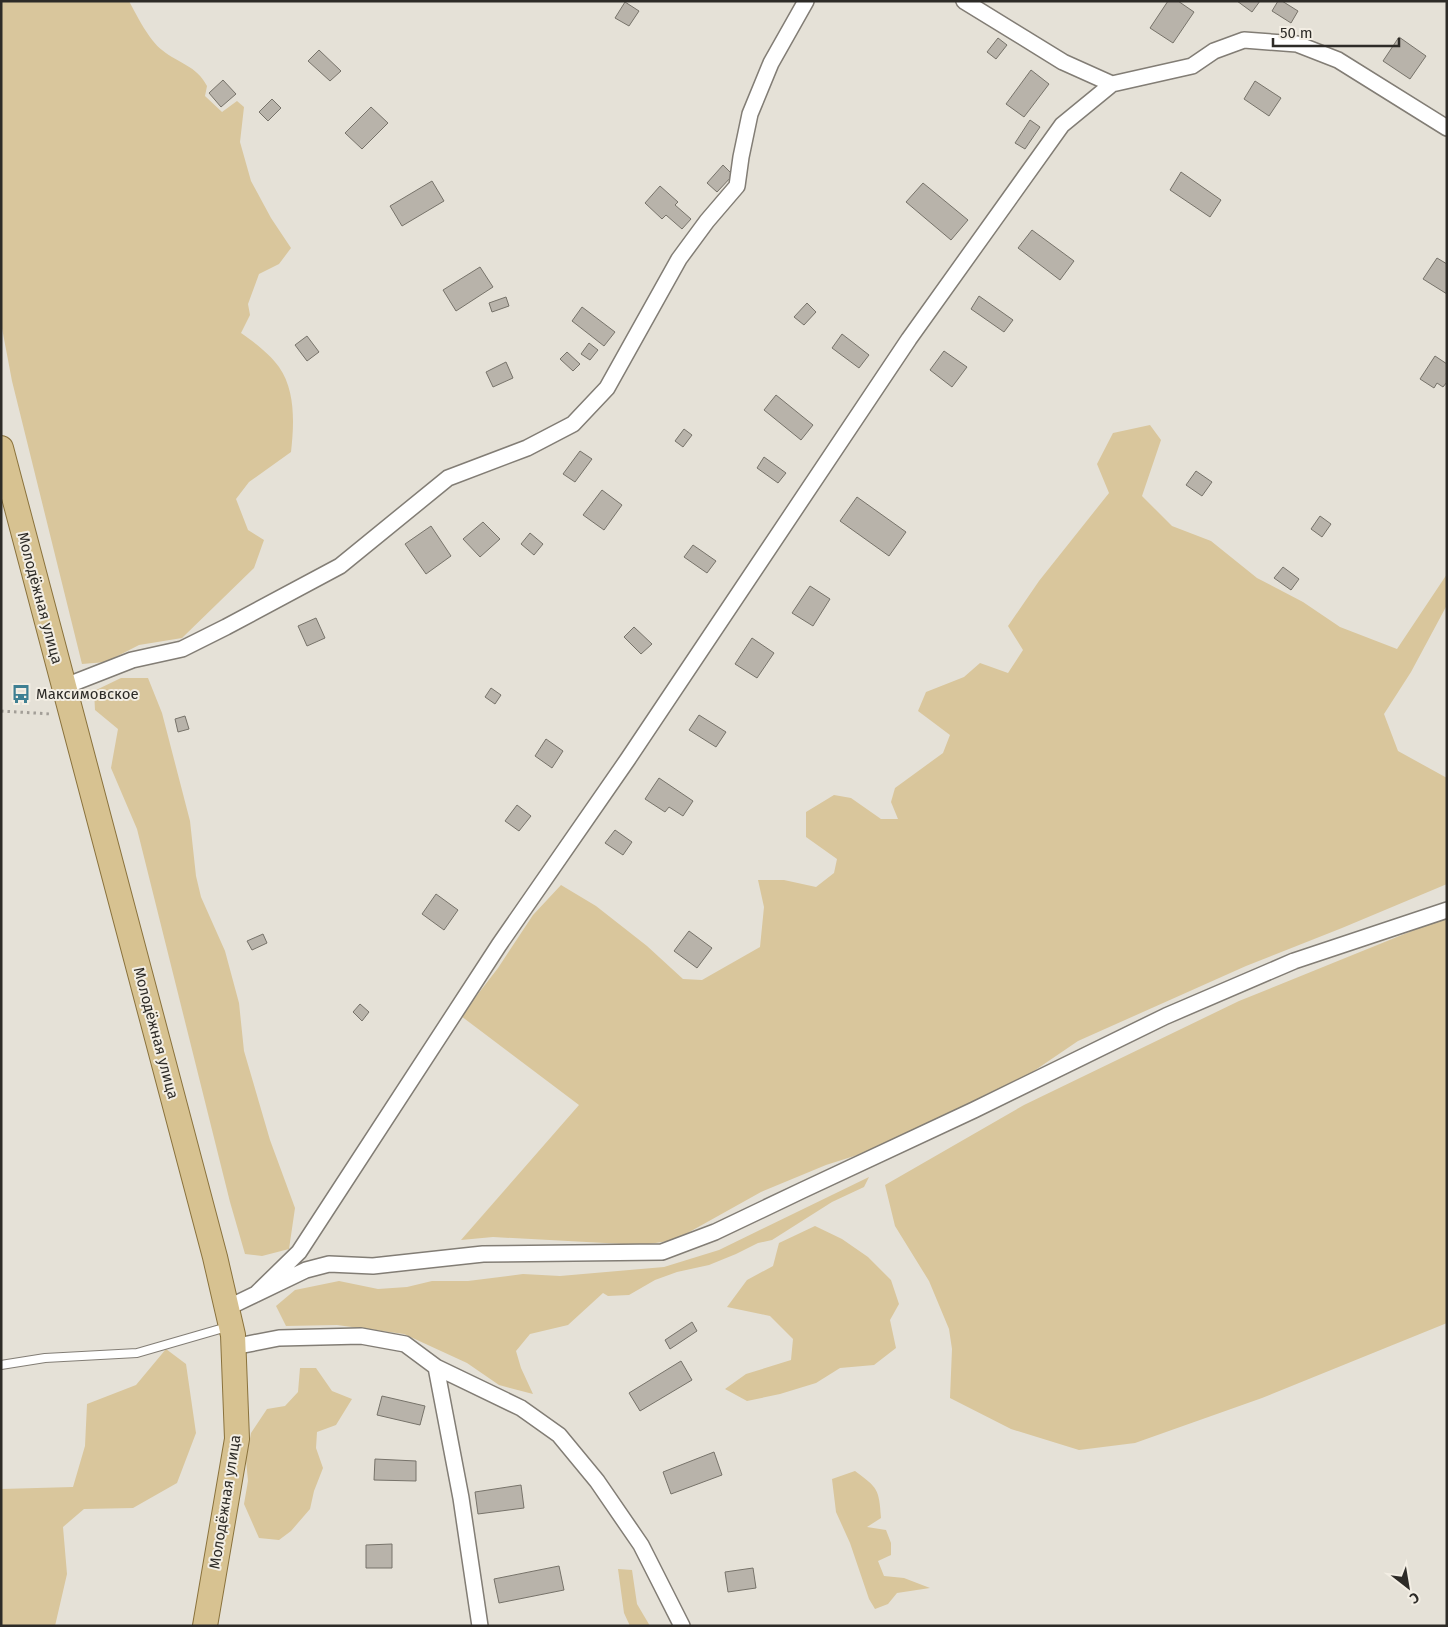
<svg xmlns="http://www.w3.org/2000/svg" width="1448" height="1627" font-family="'Fira Sans',sans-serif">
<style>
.green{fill:#d9c69c}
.building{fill:#b8b3aa;stroke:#77736a}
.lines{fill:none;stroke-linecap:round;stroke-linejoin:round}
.lane-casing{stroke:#827d75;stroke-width:10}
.street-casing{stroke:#827d75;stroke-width:18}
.primary-casing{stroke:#8a723c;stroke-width:26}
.path{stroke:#a29e97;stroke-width:3;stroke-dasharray:2.5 4;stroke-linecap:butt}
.lane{stroke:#fff;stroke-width:8}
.street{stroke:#fff;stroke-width:15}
.primary{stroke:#d7c291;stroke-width:24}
.labels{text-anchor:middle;stroke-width:4;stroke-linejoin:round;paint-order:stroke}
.street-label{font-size:15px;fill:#2d2b27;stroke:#f3eee4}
.poi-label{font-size:15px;fill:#2d2b27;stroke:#f3eee4;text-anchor:start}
</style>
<rect width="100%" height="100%" fill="#e5e1d7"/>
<path class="green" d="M1 1H129C137 16 149 40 162 50 179 64 196 65 207 86L205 96 222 112 237 101 244 107 240 142 251 181 271 218 291 248 279 264 259 274 248 304 250 315 241 333C254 342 270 354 279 367 296 391 294 425 291 452L249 482 236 499 248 530 264 540 254 568 182 638 139 645 106 662 82 664 12 381 1 323Z
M1150 425 1161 440 1142 496 1172 526 1211 541 1257 578 1303 602 1340 627 1397 649 1447 574V605L1411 672 1384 714 1398 751 1447 778V884L1342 928 1246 966 1078 1041 1028 1075 987 1094 892 1144 826 1165 761 1192 675 1240 642 1245 493 1237 461 1240 579 1105 461 1016 498 968 533 915 561 885 596 906 647 946 683 979 702 980 760 947 764 907 758 880H784L816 887 834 873 837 859 806 837V812L834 795 851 798 881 819H898L891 802 895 788 943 753 950 735 918 711 926 692 964 677 980 663 1008 673 1023 650 1008 626 1039 581 1109 493 1097 464 1113 433Z
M121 678H148L162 713 190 821 196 876 201 897 225 951 239 1003 244 1051 270 1140 295 1208 289 1249 262 1256 245 1254 230 1202 137 829 111 768 118 729 95 710 94 691Z
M1447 919V1323L1262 1398 1135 1443 1079 1450 1011 1429 950 1398 952 1349 949 1329 929 1281 895 1226 885 1185 1024 1105 1239 1001 1429 924Z
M869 1177 864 1187 832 1202 772 1240 758 1243 736 1254 709 1265 677 1272 655 1280 629 1295 608 1296 603 1293 568 1325 530 1334 516 1351 521 1368 533 1394 499 1385 467 1363 404 1334 337 1325 286 1326 276 1306 295 1290 339 1281 378 1289 407 1287 432 1281H468L523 1274 560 1276 664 1267 719 1250Z
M815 1226 842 1239 868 1257 891 1280 899 1304 890 1320 896 1348 874 1365 840 1368 816 1383 780 1394 747 1401 725 1389 746 1374 791 1360 793 1339 770 1316 727 1307 747 1280 773 1266 779 1243Z
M166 1349 186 1364 196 1433 177 1483 133 1508 84 1509 63 1527 67 1574 55 1626H2L1 1489 73 1487 85 1446 87 1404 136 1385Z
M300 1368H316L332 1391 352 1399 336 1425 317 1432 316 1448 323 1468 314 1491 310 1509 291 1531 279 1540 259 1538 244 1504 248 1481 246 1460 251 1433 267 1409 285 1406 298 1392Z
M855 1471C878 1488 879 1489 881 1518L867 1527 886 1530 891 1543V1555L878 1561 884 1576 904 1578 930 1588 897 1593 888 1604 875 1609 869 1599 850 1543 836 1512 832 1479Z
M618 1569 632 1570 637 1604 650 1626H630L624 1613Z"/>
<path class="building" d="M1168 1H1178L1194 12 1173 43 1150 28Z
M1237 1H1260L1252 12Z
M1278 1H1282L1298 11 1291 23 1272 11Z
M625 2 639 11 629 26 615 18Z
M1399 37 1426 56 1410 79 1383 61Z
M998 38 1007 45 996 59 987 52Z
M319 50 341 71 330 81 308 61Z
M1031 70 1049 84 1024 117 1006 104Z
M223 80 236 94 221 107 209 93Z
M1255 81 1281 98 1269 116 1244 99Z
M272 99 281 108 268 121 259 112Z
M371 107 388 123 362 149 345 133Z
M1030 120 1040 127 1025 149 1015 143Z
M723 165 733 175 717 192 707 183Z
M1181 172 1221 200 1210 217 1170 190Z
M432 181 444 201 402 226 390 206Z
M923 183 968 220 951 240 906 202Z
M660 186 678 202 675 205 691 219 682 229 666 215 662 219 645 203Z
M1032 230 1074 261 1060 280 1018 248Z
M1437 258 1447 264V294L1423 279Z
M480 267 493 287 456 311 443 290Z
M979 296 1013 320 1004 332 971 309Z
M506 297 509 306 492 312 489 303Z
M807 303 816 312 804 325 794 317Z
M582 307 615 332 604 346 572 321Z
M842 334 869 355 859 368 832 348Z
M307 336 319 352 307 361 295 345Z
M589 343 598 350 590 360 581 354Z
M944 351 967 367 952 387 930 370Z
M567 352 580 364 573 371 560 359Z
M1435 356 1447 364V382L1443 387 1437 383 1434 388 1420 379Z
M506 362 513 378 493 387 486 372Z
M776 395 813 425 801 440 764 410Z
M684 429 692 435 683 447 675 441Z
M580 451 592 459 575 482 563 474Z
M764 457 786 473 778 483 757 468Z
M1196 471 1212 482 1202 496 1186 485Z
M602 490 622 505 604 530 583 515Z
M857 497 906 532 889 556 840 521Z
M1320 516 1331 524 1322 537 1311 529Z
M483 522 500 539 480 557 463 539Z
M431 526 451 556 426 574 405 544Z
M530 533 543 544 534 555 521 544Z
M693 545 716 561 707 573 684 557Z
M1283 567 1299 579 1291 590 1274 578Z
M810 586 830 599 813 626 792 613Z
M316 618 325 638 307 646 298 626Z
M634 627 652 644 641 654 624 637Z
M752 638 774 653 757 678 735 664Z
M491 688 501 695 495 704 485 697Z
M699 715 726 732 716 747 689 730Z
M185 716 189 729 178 732 175 719Z
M546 739 563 751 552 768 535 756Z
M659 778 693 801 683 816 669 807 665 812 645 799Z
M517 805 531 816 519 831 505 821Z
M615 830 632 842 623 855 605 843Z
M436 894 458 910 444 930 422 914Z
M689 931 712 948 697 968 674 951Z
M263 934 267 943 252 950 247 941Z
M360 1004 369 1012 362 1021 353 1012Z
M692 1322 697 1331 670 1349 665 1340Z
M681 1361 692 1380 640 1411 629 1393Z
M382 1396 425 1406 420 1425 377 1415Z
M714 1452 722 1475 671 1494 663 1472Z
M375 1459 416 1461V1481L374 1480Z
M521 1485 524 1508 478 1514 475 1492Z
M392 1544V1568H366V1545Z
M559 1566 564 1590 499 1603 494 1579Z
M753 1568 756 1588 728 1592 725 1572Z"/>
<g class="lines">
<g class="lane-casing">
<path id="lane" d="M1 1365 45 1358 137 1353 227 1327"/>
</g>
<g class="street-casing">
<path id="street" d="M964 1 1063 62 1112 84
M63 687 132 660 182 649 226 627 340 566 448 478 527 448 573 424 607 388 679 259 707 221 737 186 741 157 750 114 771 63 806 1
M256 1294 299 1252 499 945 628 759 909 339 1062 125 1112 84 1192 66 1214 51 1244 40 1297 44 1338 60 1447 128
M227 1308 306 1270 329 1264 373 1266 483 1254 662 1252 715 1232 803 1190 974 1110 1166 1016 1294 961 1447 910
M233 1347 279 1338 361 1336 405 1344 436 1367 521 1408 559 1435 597 1481 641 1545 682 1626
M436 1367 461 1498 480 1626"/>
</g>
<g class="primary-casing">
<path id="primary" d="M1 448 215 1257 233 1335 237 1439 205 1626"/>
</g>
<path class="path" d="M1 711 51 714"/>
<use href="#lane" class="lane"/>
<use href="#street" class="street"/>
<use href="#primary" class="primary"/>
</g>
<defs>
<g id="bus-bare" transform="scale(1.5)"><path d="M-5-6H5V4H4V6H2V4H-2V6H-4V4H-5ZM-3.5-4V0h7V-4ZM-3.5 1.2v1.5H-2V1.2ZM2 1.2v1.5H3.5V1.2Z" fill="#3e7f92" stroke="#f3eee4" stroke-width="2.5" paint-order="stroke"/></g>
</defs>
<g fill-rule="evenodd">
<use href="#bus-bare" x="21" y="694"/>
</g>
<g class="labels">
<g class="street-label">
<text transform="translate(40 598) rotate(75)" y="5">Молодёжная улица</text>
<text transform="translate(156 1033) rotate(75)" y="5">Молодёжная улица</text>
<text transform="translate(225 1502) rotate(-81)" y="5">Молодёжная улица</text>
</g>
<g class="poi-label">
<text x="36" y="699">Максимовское</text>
</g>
</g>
<rect width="1448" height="1627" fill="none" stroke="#2d2b27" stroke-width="5"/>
<g transform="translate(1408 1587) rotate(149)" stroke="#f3eee4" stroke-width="4" paint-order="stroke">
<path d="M0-4L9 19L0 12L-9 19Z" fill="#2d2b27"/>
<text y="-8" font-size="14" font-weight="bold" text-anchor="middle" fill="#2d2b27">С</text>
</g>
<path d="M1273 38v8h126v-8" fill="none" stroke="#2d2b27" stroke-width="2.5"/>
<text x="1280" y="38" font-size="15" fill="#2d2b27" stroke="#f3eee4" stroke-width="4" paint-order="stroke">50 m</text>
</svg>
